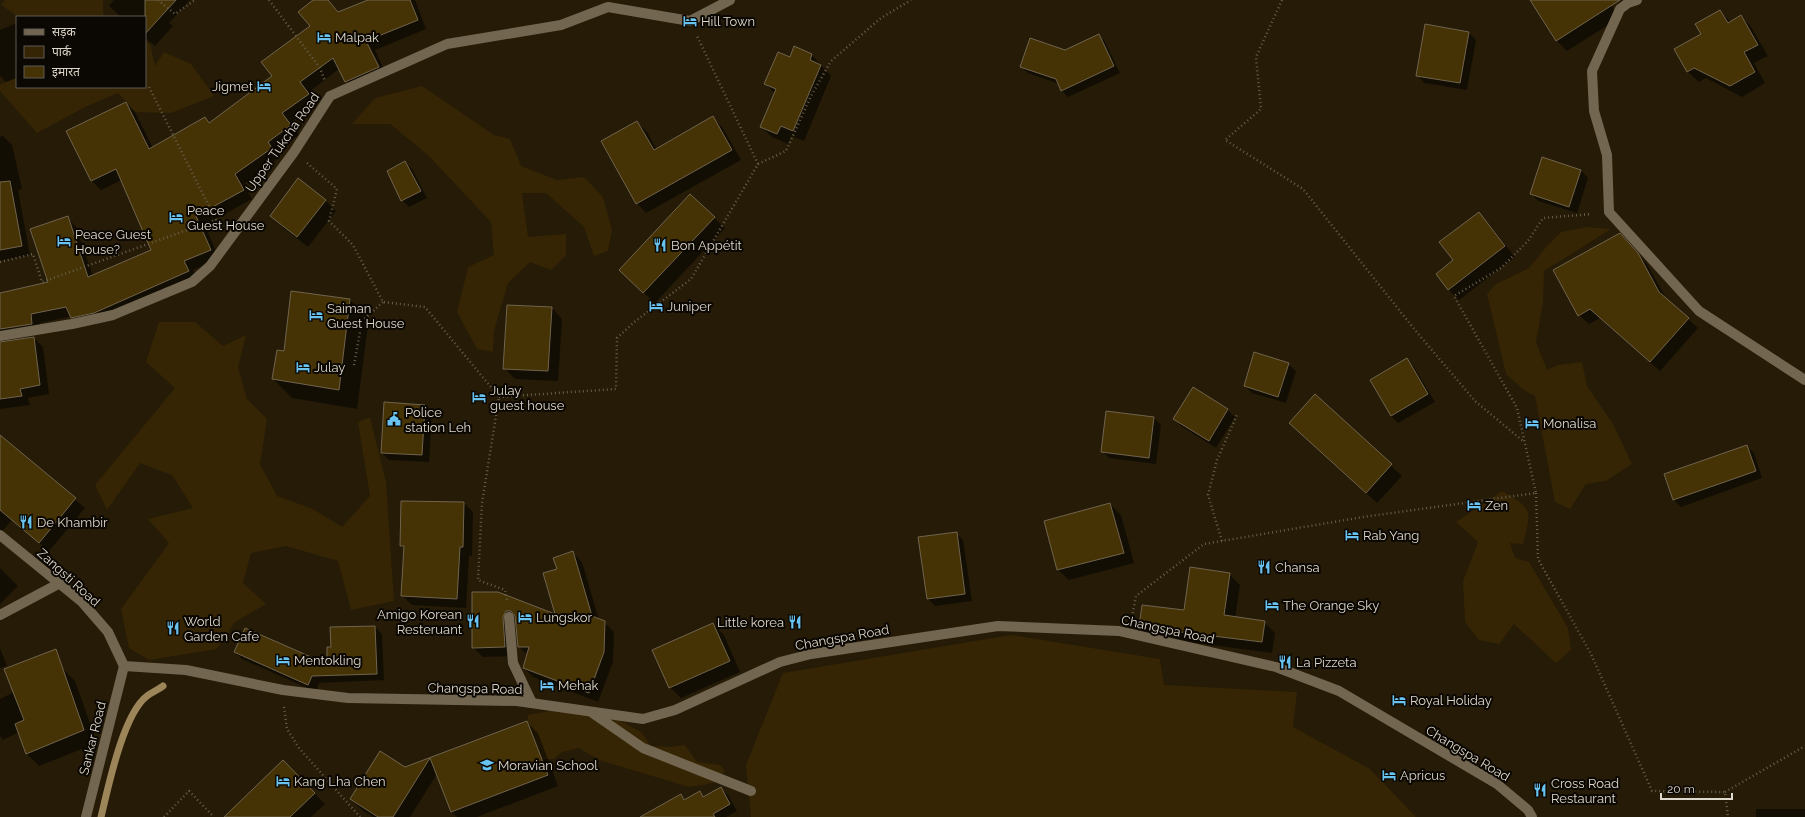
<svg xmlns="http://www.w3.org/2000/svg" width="1805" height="817" font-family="Raleway,'Noto Sans Devanagari',sans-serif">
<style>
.green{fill:#352504}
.shadow{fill:#0007}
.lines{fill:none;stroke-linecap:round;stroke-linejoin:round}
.stream{stroke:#9c8558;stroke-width:7}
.building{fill:#453205;stroke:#70644e}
.path{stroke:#675e4d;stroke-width:2.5;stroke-dasharray:1 3;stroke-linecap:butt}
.service{stroke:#726650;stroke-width:10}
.minor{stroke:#726650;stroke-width:10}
.secondary{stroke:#726650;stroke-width:10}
.labels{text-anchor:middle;stroke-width:4;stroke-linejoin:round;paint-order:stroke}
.poi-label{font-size:13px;fill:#ded7cb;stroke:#0b0702;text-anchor:start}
.street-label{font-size:13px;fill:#ded7cb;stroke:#0b0702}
</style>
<rect width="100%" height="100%" fill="#251b07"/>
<path class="green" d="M5 0H103V14L108 17H19L1 5Z
M145 41 150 44 155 66 164 52 191 64 214 96 171 113 135 112 118 93 85 107 37 133 0 91V85L17 77V87H145Z
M422 86 494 135 510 139 521 166 557 180 584 177 603 197 612 230 608 251 594 256 584 227 546 193H522L528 237 566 234V255L551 270 530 262 508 283 494 331 493 352 477 349 457 312 468 267 494 255 491 222 428 155 390 124H352L375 98Z
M1587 227 1611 229 1544 271 1543 302 1536 342 1547 370 1558 365 1582 362 1587 386 1613 424 1632 464 1606 481 1586 484 1570 509 1555 502 1535 396 1524 390 1506 374 1487 294 1496 284 1529 268 1547 246 1561 232Z
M159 322H195L223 346 246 335 238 367 247 399 267 419 260 464 277 496 313 509 342 527 370 496 358 422 370 417 386 482 394 601 351 610 338 561 286 546 251 553 243 583 266 604 235 622 217 649 149 660 129 648 121 609 169 543 148 519 193 508 172 475 140 463 107 510 95 485 175 388 146 362Z
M1502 491C1534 509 1531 511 1523 544L1510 543 1515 558 1529 562 1568 628 1571 650 1556 663 1514 624 1499 644 1479 640 1465 622 1463 581 1478 542 1456 522Z
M1011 635 1160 659 1164 685 1297 692 1293 727 1370 769 1416 817H751L746 765 783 673Z
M554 710 613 717 641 732 651 746 671 747 685 745 697 762 720 765 725 771 713 783 689 787 599 760 579 748 562 752 554 759H535L527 726 528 715Z"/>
<path class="shadow" d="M114 0H190L169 23 173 26 155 46 145 38V17H121L109 6Z
M314 0H328L339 12 371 0H415L426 29 375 50 387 76 354 90 345 80 339 69 309 92 317 103 290 123 299 135 276 151 280 157 244 184 252 199 205 225 219 259 193 270 197 280 81 326 72 316 40 323 41 333 0 335V294L49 283 67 217 76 227 93 276 153 250 122 180 101 190 92 181 68 132 126 103 135 112 153 148 205 118 210 123 273 77 312 27Z
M1535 0H1608L1619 18 1567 51 1557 41 1532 2Z
M1720 12 1731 22 1741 16 1751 27 1768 56 1754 63 1765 83 1742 97 1706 78 1699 82 1688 72 1676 49 1702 35Z
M17 23V78L6 82 0 76V30Z
M1469 33 1476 40 1467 90 1424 83 1417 75Z
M1099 35 1105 42 1120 73 1068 97 1062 91 1059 84 1028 73 1021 67 1065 51Z
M812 55 831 76 804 141 791 136 788 144 772 137 761 127 775 94 766 84 790 58Z
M712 117 722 127 741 160 646 213 637 203V122L647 132 657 150Z
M3 136 12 145 22 189 18 190 30 255 0 261V137Z
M405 162 412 169 427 198 409 207 402 200Z
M1581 170 1588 178 1577 213 1538 201 1531 194Z
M325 200 336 211 308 247 282 227 271 216Z
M1479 214 1489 224 1515 257 1459 300 1448 289 1455 260Z
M714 218 725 228 655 303 631 281Z
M1629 244 1647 264 1667 300 1698 328 1660 371 1600 318 1589 324 1579 315Z
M350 300 369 318 357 409 292 398 273 379 285 352Z
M552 308 562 319 558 381 515 379 504 368Z
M34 338 43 347 49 394 28 398 30 405 0 409V343Z
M1407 360 1414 367 1435 402 1398 423 1391 416Z
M1288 364 1296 371 1286 403 1252 393 1245 386Z
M1193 389 1228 410 1235 417 1216 448 1181 426 1174 419Z
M1315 395 1402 476 1377 503 1301 433Z
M425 406 432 413 429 462 389 460 382 453Z
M1107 412 1154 418 1161 425 1156 464 1109 458 1102 451Z
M0 436 85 508 49 551 12 520 0 534Z
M1747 446 1754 453 1762 478 1681 507 1674 500Z
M464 503 473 512 472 556H469L466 608 412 605 402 595 405 550 401 546Z
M1110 504 1121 515 1134 563 1069 580 1058 570Z
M956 533 963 540 972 601 935 606 928 599Z
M573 553 582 562 599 620 604 622 614 632 613 662 598 702 533 677 524 668 528 655 519 647 517 620 515 621 512 627 514 656 483 657 473 648V593L557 616 558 570Z
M0 568 18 586 0 604Z
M1229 574 1240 585 1235 618 1264 622 1275 633 1272 653 1151 637 1140 626 1185 612Z
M713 624 724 635 740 672 681 698 670 687Z
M375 627 382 634 384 680 319 683 316 692 242 659 235 652 328 666 332 648Z
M0 648 7 666 0 668Z
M62 668 75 681 97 743 39 766 26 753 19 732 3 740 0 736V699Z
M527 722 538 733 558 786 477 817H457L452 812 437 774 410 817H373L362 810 351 799 405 768Z
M283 762 325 804 311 817H226Z
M721 788 728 795 737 811 726 817H645L680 795 686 801 700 793 705 797Z
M1756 809H1805V817H1756Z"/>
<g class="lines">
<path class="stream" d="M101 817C108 788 123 714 147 696 152 692 158 690 163 686"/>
</g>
<path class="building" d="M145 0H176L145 34Z
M313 0H328L338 12 368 0H410L418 20 366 41 379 67 345 82 333 58 300 82 309 94 282 113 291 125 268 142 272 148 235 174 244 190 196 216 211 250 184 261 189 271 94 313 71 318 66 307 31 314 32 324 0 329V293L48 282 30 229 68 216 88 277 151 250 116 169 91 181 66 131 126 102 149 149 205 117 209 123 272 76 261 62 310 26 298 12Z
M1530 0H1620L1556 41Z
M1720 10 1728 23 1741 15 1758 45 1744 52 1755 72 1730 86 1694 68 1687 72 1674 49 1701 34 1695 24Z
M1425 24 1469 32 1460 83 1416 76Z
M1099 34 1114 66 1061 91 1056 79 1020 67 1030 38 1065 50Z
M794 46 812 54 810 60 821 65 793 131 781 126 777 134 760 127 776 89 764 84 778 52 790 57Z
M713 116 732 150 636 204 601 141 637 121 654 150Z
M1542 157 1581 170 1569 207 1530 194Z
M405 161 421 191 401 201 387 171Z
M298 178 326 200 297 237 270 216Z
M10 181 22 246 0 250V182Z
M690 194 715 217 643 293 619 270Z
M1479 212 1505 246 1448 290 1436 274 1453 260 1439 242Z
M1620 233 1638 253 1659 292 1689 318 1650 362 1590 309 1578 316 1553 270Z
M291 291 350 299 339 390 272 379 277 350 284 351Z
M507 305 552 307 548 371 503 369Z
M34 337 40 385 20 389 22 396 0 399V342Z
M1254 352 1289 363 1278 397 1244 386Z
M1407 358 1428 394 1391 416 1370 380Z
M1193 387 1228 409 1209 441 1173 419Z
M1315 394 1392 464 1366 493 1289 423Z
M384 402 425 405 422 455 381 453Z
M1106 411 1154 417 1149 458 1101 452Z
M0 435 76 498 39 543 0 510Z
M1747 445 1756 471 1673 500 1664 474Z
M401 501 464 502 463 547H460L457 599 401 596 404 546H400Z
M1110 503 1124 553 1057 570 1044 521Z
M957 532 965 594 927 599 918 537Z
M573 551 592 616 605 621 604 652 589 693 523 668 529 647H518L515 616 511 611H506L503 617 505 647 472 648V592H498L555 614 543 573 557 569 553 558Z
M1190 567 1230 573 1224 615 1265 621 1262 642 1139 627 1142 605 1184 610Z
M713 623 730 661 669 688 652 650Z
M375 626 377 674 312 676 308 685 234 652 245 628 327 664V647H331L330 627Z
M56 649 84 730 26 754 15 724 24 720 4 669Z
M527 721 548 775 451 812 430 758 393 817H378L350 799 380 751 405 767Z
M283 760 315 793 290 817H224Z
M721 787 730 804 713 814 715 817H640L681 794 684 800 700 791 703 797Z"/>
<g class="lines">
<path class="path" d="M158 0 175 14 195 0
M269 0 320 68 325 81
M1282 0 1256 57 1261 109 1225 140 1303 189 1415 330 1475 401 1523 441
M149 87 219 226
M307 163 337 189 329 221 353 245 383 302 425 307 499 397 482 503 478 580 505 590 507 600
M758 164 786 151 811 96 831 61 881 18 911 0
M0 262 33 254 42 282 215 220
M354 365 362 321 383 302
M499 397 616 389 617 338 633 323 691 279 758 164 697 36
M1536 493 1538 559 1591 654 1652 791 1725 792 1728 817
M1222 541 1208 495 1217 460 1237 415
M1132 617 1136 596 1204 544 1363 517 1536 493 1517 408 1454 296 1501 268 1528 241 1543 218 1592 214
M284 707 287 729 299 748 360 817
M1725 792 1805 746
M164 817 189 791 212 815"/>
<path class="service" d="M509 617 513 663 532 703"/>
<path class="minor" d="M1637 0 1628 3 1620 9 1592 71 1594 111 1607 155 1609 212 1699 311 1805 380
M0 336 72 324 113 315 192 282 210 266 294 152 330 96 447 44 561 25 608 7 690 21 730 0
M0 615 60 583
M124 666 186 670 283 690 348 698 517 701 643 719 675 710 780 662 811 654 998 626 1119 631 1276 667 1339 691 1497 784 1528 810 1532 817
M591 712 643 748 751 791"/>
<path class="secondary" d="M0 535 82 602 108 632 124 666 86 817"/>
</g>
<defs>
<g id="hotel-bare" transform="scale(1.08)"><path d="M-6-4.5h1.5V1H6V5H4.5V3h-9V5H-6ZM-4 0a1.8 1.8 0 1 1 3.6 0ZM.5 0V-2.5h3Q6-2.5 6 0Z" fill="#69c3f1" stroke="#0b0702" stroke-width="2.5" paint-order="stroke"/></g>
<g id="restaurant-bare" transform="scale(1.08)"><path d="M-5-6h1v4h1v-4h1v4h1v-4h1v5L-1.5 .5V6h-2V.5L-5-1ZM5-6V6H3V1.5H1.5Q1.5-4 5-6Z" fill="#69c3f1" stroke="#0b0702" stroke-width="2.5" paint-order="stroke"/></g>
<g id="civic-bare" transform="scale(1.08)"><path d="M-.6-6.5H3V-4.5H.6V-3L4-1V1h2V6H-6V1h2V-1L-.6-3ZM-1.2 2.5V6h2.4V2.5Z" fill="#69c3f1" stroke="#0b0702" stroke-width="2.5" paint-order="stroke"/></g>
<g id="school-bare" transform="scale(1.08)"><path d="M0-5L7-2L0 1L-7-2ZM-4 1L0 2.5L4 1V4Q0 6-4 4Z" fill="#69c3f1" stroke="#0b0702" stroke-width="2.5" paint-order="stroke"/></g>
</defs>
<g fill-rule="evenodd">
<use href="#hotel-bare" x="690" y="21"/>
<use href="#hotel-bare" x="324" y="37"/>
<use href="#hotel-bare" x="264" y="86"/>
<use href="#hotel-bare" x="176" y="217"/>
<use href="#hotel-bare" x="64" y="241"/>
<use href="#restaurant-bare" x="660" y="245"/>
<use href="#hotel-bare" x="656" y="306"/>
<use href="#hotel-bare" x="316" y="315"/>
<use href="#hotel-bare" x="303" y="367"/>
<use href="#hotel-bare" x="479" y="397"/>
<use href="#civic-bare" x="394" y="419"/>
<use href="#hotel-bare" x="1532" y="423"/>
<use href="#hotel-bare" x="1474" y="505"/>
<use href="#restaurant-bare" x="26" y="522"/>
<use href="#hotel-bare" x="1352" y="535"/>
<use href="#restaurant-bare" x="1264" y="567"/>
<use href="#hotel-bare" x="1272" y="605"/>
<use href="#hotel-bare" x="525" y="617"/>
<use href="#restaurant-bare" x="473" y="621"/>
<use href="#restaurant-bare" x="795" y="622"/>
<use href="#restaurant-bare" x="173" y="628"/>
<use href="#hotel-bare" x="283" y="660"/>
<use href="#restaurant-bare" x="1285" y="662"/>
<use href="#hotel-bare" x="547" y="685"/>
<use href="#hotel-bare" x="1399" y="700"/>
<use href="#school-bare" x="487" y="765"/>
<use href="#hotel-bare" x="1389" y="775"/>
<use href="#hotel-bare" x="283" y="781"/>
<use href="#restaurant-bare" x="1540" y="790"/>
</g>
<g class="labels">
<g class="poi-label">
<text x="701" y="26">Hill Town</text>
<text x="335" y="42">Malpak</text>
<text x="253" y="91" text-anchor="end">Jigmet</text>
<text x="187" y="215">Peace<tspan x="187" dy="15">Guest House</tspan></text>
<text x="75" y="239">Peace Guest<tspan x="75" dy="15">House?</tspan></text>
<text x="671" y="250">Bon Appétit</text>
<text x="667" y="311">Juniper</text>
<text x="327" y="313">Saiman<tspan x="327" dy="15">Guest House</tspan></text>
<text x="314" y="372">Julay</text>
<text x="490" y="395">Julay<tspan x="490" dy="15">guest house</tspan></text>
<text x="405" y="417">Police<tspan x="405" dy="15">station Leh</tspan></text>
<text x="1543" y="428">Monalisa</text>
<text x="1485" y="510">Zen</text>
<text x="37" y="527">De Khambir</text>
<text x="1363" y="540">Rab Yang</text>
<text x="1275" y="572">Chansa</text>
<text x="1283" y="610">The Orange Sky</text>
<text x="462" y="619" text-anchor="end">Amigo Korean<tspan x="462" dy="15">Resteruant</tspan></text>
<text x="536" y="622">Lungskor</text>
<text x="184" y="626">World<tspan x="184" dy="15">Garden Cafe</tspan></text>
<text x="784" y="627" text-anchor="end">Little korea</text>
<text x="294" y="665">Mentokling</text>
<text x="1296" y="667">La Pizzeta</text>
<text x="558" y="690">Mehak</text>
<text x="1410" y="705">Royal Holiday</text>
<text x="498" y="770">Moravian School</text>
<text x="1400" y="780">Apricus</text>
<text x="294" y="786">Kang Lha Chen</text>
<text x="1551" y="788">Cross Road<tspan x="1551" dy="15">Restaurant</tspan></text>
</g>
<g class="street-label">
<text transform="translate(282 142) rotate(-55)" y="5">Upper Tukcha Road</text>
<text transform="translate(69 577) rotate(42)" y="5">Zangsti Road</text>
<text transform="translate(1168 629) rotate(12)" y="5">Changspa Road</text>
<text transform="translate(842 637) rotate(-10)" y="5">Changspa Road</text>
<text transform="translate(475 688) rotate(1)" y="5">Changspa Road</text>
<text transform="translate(92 738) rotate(-76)" y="5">Sankar Road</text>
<text transform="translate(1468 753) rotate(31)" y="5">Changspa Road</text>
</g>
</g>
<rect x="16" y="16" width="130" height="72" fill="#0b0702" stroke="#5f5a52"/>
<rect x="24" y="29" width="20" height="6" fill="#726650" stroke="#5f5a52"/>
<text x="52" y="36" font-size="12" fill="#ded7cb">सड़क</text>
<rect x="24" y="46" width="20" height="12" fill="#352504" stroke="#5f5a52"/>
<text x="52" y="56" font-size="12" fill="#ded7cb">पार्क</text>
<rect x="24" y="66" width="20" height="12" fill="#453205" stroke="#5f5a52"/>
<text x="52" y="76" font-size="12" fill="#ded7cb">इमारत</text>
<path d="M1661 793v6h71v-6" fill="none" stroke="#ded7cb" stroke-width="2"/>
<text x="1667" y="793" font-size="12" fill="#ded7cb" stroke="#0b0702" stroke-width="3" paint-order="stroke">20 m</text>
</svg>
